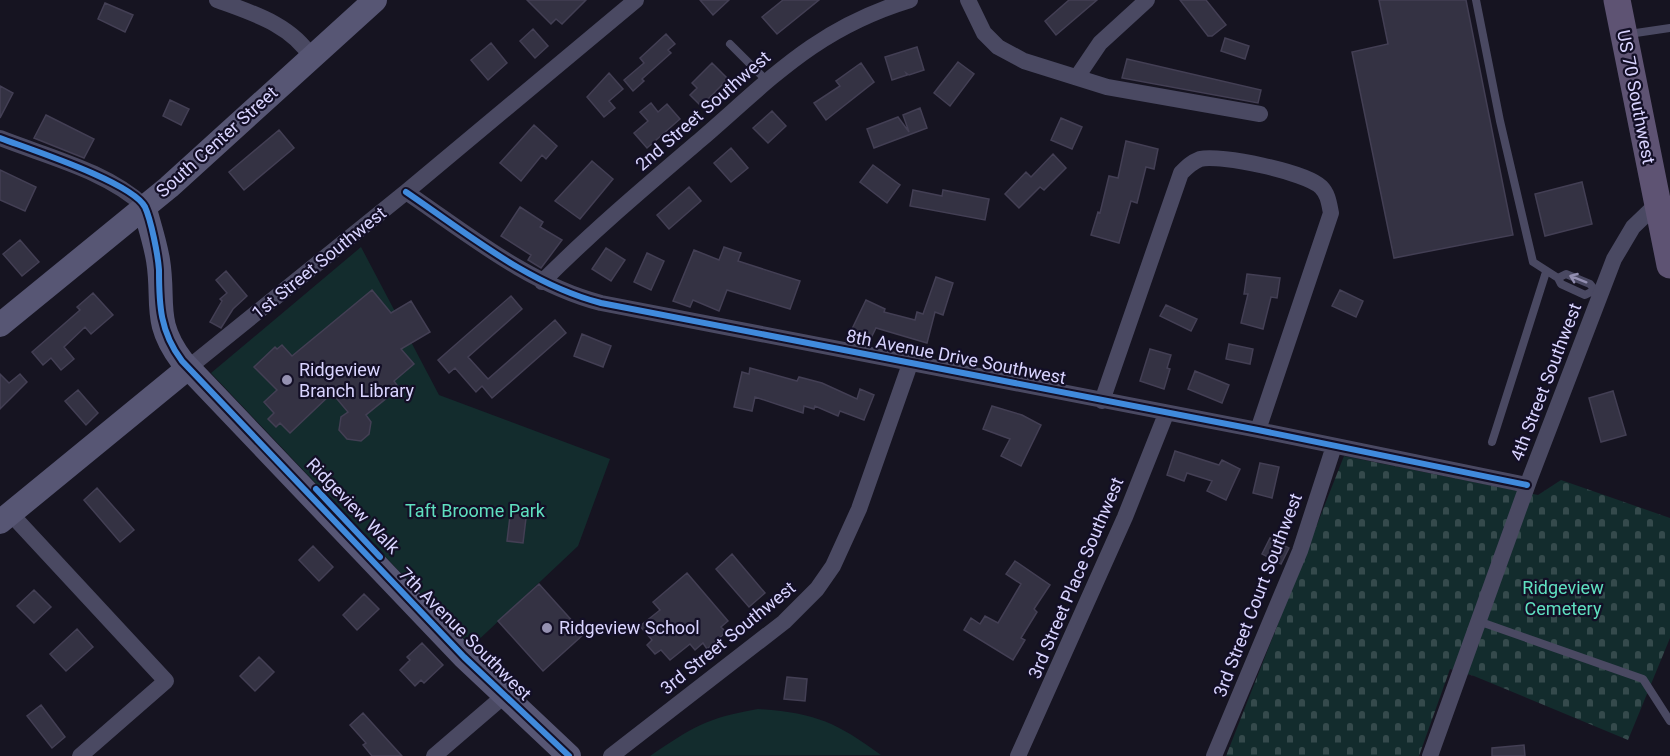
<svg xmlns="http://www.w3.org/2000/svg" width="1670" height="756" font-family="Roboto,sans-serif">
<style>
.cemetery{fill:url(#cemetery-stones)}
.green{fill:#132c2d}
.building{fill:#343243;stroke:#433f54;stroke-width:1.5}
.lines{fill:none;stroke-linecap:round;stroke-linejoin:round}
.lane{stroke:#4a4962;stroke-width:8}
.street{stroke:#4a4962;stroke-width:16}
.secondary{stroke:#575674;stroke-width:24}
.primary{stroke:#5e5373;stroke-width:27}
.cycleway-casing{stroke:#130f26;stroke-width:10}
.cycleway{stroke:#408adc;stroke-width:6}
.oneway{stroke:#928eb0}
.poi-dot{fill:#9591b1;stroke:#130f26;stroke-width:2}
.labels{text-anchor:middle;stroke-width:4.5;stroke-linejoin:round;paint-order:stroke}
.street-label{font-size:18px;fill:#d9d4ff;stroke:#130f26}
.poi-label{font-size:18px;fill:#d9d4ff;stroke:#130f26;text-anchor:start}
.park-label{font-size:18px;fill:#5fe0c0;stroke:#130f26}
</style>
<defs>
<pattern id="cemetery-stones" width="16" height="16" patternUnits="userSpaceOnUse" patternTransform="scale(1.5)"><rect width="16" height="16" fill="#132c2d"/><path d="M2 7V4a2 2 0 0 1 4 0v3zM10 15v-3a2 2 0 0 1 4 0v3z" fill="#354a4c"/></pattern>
</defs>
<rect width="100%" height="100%" fill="#161421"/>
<path class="cemetery" d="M1344 456 1538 495 1561 480 1670 518V638L1628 740 1474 676 1450 669 1419 756H1226Z"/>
<path class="green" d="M361 247 439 395 610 459 578 546 471 647 211 373Z
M758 709C815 713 836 722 881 755L650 756C693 727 706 718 758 709Z"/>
<path class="building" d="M527 0H586L562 24 556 19 551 24Z
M700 0H729L713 15Z
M783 0H819L777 34 762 17Z
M1069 0H1097L1056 35 1045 21Z
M1180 0H1206L1226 25 1212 36H1208Z
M1379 0H1466L1513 235 1394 258 1352 52 1388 44Z
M105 3 133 15 125 32 98 19Z
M533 29 548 46 535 58 520 41Z
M666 34 675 44 668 50 671 53 642 79 644 81 633 91 624 80 644 63 640 58Z
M1225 38 1249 46 1245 59 1221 51Z
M491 43 507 63 488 80 471 60Z
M917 47 924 70 909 75 906 73 907 75 892 80 885 57Z
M1127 59 1261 90 1258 103 1122 78Z
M958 62 974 74 950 106 934 93Z
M712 63 728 79 701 106 690 95 697 88 692 83Z
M861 63 874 82 826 120 814 103 840 86 836 81Z
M609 73 623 89 609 101 615 108 604 117 587 97Z
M0 86 13 93 0 118Z
M170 100 189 109 181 125 163 116Z
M651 103 658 112 667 104 680 119 647 148 634 133 648 121 640 112Z
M920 108 927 128 874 148 867 129 898 117 909 132 903 115Z
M772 111 786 126 768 143 753 128Z
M46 115 94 139 84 158 34 138Z
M1061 118 1082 127 1072 149 1051 140Z
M534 125 557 146 546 159 542 155 521 181 500 163Z
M279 130 294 148 244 190 229 172Z
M1126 141 1158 149 1154 169 1146 167 1137 203 1131 201 1119 243 1091 235 1098 212 1100 213 1109 176 1118 178Z
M731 148 748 168 731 182 714 163Z
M1053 154 1066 168 1044 190 1040 187 1019 208 1005 194 1026 172 1031 177Z
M592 161 613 179 580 219 555 201Z
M873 165 900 185 887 203 860 182Z
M0 170 36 187 25 211 0 200Z
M1582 182 1592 224 1545 236 1535 194Z
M689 187 701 201 669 229 657 215Z
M913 190 942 196 943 190 989 199 985 220 910 206Z
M520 207 543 222 540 227 562 240 541 268 528 260 531 255 501 236Z
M20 240 39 262 22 276 3 254Z
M724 247 741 253 738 261 800 281 790 309 727 290 719 311 693 300 690 307 673 301 694 250 719 260Z
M606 248 625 260 611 281 592 269Z
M647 253 664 261 651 290 634 282Z
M226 271 247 296 233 309 221 328 210 322 222 301 220 299 227 293 216 280Z
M1247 274 1280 278 1277 298 1271 297 1263 329 1241 323 1248 294H1244Z
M936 277 953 283 943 315 935 312 927 343 876 328 871 338 852 329 866 300 885 309 884 312 915 320 917 312 923 314Z
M372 290 391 313 411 301 430 332 401 349 414 364 394 381 399 388 366 415 371 422 369 434 361 441 347 439 339 430 341 417 348 412 332 393 290 433 280 423 276 427 268 419 274 413 264 402 277 390 254 367 275 347 277 349 282 345 292 356Z
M1340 290 1363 301 1356 317 1332 306Z
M93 293 113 315 91 334 85 327 64 347 74 359 61 370 51 358 43 365 32 352 80 310 77 307Z
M511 296 522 309 468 357 488 379 555 320 566 333 492 398 482 386 476 392 455 368 449 373 438 360Z
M1166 305 1197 319 1191 331 1160 316Z
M582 334 611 346 603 367 574 356Z
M1229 344 1253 349 1250 364 1226 359Z
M1150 349 1171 355 1167 368 1170 369 1164 389 1140 381Z
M750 368 797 381 799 377 822 383 857 399 860 389 874 395 864 420 840 411 838 416 815 406 814 409 804 406 803 413 755 397 752 411 734 407 742 372 749 374Z
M1195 371 1229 385 1222 403 1188 389Z
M0 374 9 383 20 374 27 382 0 409Z
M78 390 98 413 86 425 65 401Z
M1613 391 1626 435 1601 442 1589 398Z
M992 406 1022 415 1041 425 1021 466 1001 456 1010 439 983 429Z
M1175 451 1219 465 1222 460 1240 469 1226 500 1207 491 1212 481 1187 473 1184 481 1167 475Z
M1260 463 1279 467 1272 498 1253 493Z
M97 488 134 530 120 542 84 500Z
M511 508 527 510 523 543 507 541Z
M1270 538 1289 548 1281 564 1262 554Z
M313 546 333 567 319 581 299 560Z
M732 554 765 593 749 607 716 569Z
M1015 561 1050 585 1034 609 1037 612 1021 638 1025 640 1013 660 964 630 971 618 980 624 985 616 998 623 1021 584 1006 574Z
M687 573 728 621 721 627 726 632 707 649 703 643 695 650 690 644 670 660 661 650 655 654 647 645 652 640 640 626 660 610 653 602Z
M539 584 584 634 543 671 498 621Z
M34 590 51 607 34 623 17 606Z
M364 594 379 609 357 630 343 615Z
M77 629 93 647 66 671 50 654Z
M422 643 443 665 424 683 421 680 415 686 400 670 410 660 407 657Z
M259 657 274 672 255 691 240 676Z
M787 677 807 679 805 701 784 699Z
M41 705 65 737 52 748 27 716Z
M363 713 402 756H372L363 745 366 743 350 725Z
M1524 745 1525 756H1492V748Z"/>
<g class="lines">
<path class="lane" d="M1476 0 1500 121 1533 262 1558 278 1561 284 1585 295 1593 291
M1629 34 1670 28
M730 44 767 81
M1558 278 1566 274 1590 284 1597 293
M1492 442 1546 272
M1478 621 1643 679 1670 721"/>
<path class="street" d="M217 0C252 13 291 24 312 58
M968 0 984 33 998 47 1024 61 1107 87 1260 114
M1077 77 1100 43 1147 0
M0 138C48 157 107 171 144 206
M406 192C468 234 528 284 601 303L1258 430 1527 485
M542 282C592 232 645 187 699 141 771 79 815 29 910 0
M188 368 406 192 636 0
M1102 401 1181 173C1187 167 1192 162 1200 159 1220 154 1306 172 1321 187 1328 194 1329 203 1331 213L1258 430
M11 514 166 681 80 756
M434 756 505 695
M611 756 784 622 817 589 833 566 859 509 910 364
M1018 756 1125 517 1166 414
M1214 756 1300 551 1334 446
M1430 756 1530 478 1614 259 1633 227 1658 203"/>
<path class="secondary" d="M144 206C149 224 155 242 158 260 165 303 152 321 182 361L464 657 569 756
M0 325 169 187 375 0
M0 522 188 368"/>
<path class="primary" d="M1617 0 1670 265"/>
<g class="cycleway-casing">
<path id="cycleway" d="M0 138C29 149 132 182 145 207 151 220 158 255 159 270 159 305 160 332 182 361L464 657 569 756
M406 192C468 234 528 284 601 303L1258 430 1527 485
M316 489 380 557"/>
</g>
<use href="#cycleway" class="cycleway"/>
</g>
<defs><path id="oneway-shaft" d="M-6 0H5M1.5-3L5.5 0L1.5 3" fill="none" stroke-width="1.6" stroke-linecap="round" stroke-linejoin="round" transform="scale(1.5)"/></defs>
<use class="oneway" href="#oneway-shaft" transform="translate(1578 279) rotate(-158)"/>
<g class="poi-dot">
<circle cx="287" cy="380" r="6"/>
<circle cx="547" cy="628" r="6"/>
</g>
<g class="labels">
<g class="street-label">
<text transform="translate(1636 97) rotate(79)" y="6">US 70 Southwest</text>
<text transform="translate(703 111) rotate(-41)" y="6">2nd Street Southwest</text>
<text transform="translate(217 142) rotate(-42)" y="6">South Center Street</text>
<text transform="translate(319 263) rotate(-39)" y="6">1st Street Southwest</text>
<text transform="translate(956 357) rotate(11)" y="6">8th Avenue Drive Southwest</text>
<text transform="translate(1546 382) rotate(-69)" y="6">4th Street Southwest</text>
<text transform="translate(353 506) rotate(46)" y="6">Ridgeview Walk</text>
<text transform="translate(1076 578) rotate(-67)" y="6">3rd Street Place Southwest</text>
<text transform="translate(1258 595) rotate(-69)" y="6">3rd Street Court Southwest</text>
<text transform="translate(465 634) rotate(45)" y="6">7th Avenue Southwest</text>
<text transform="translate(728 638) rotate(-39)" y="6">3rd Street Southwest</text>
</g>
<g class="poi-label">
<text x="299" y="376">Ridgeview<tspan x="299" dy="21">Branch Library</tspan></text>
<text x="559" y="634">Ridgeview School</text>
</g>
<g class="park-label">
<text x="475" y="517">Taft Broome Park</text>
<text x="1563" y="594">Ridgeview<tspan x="1563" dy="21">Cemetery</tspan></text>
</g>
</g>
</svg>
